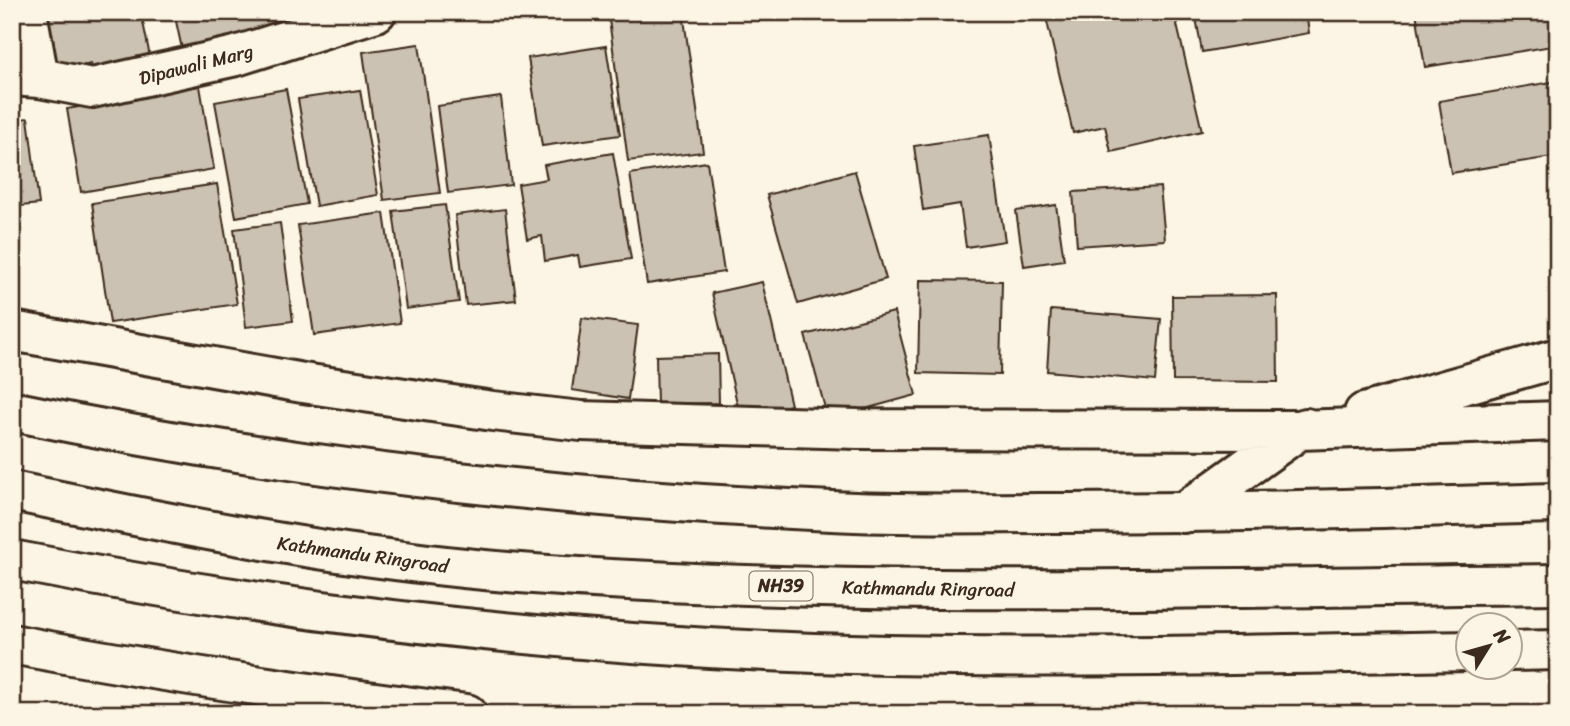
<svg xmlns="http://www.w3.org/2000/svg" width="1570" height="726" font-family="Sriracha,sans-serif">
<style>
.building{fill:#ccc2b3;stroke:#3b2a1e;stroke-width:2}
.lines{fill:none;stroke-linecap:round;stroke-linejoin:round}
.minor-casing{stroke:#3b2a1e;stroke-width:44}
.major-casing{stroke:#3b2a1e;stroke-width:44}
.highway-casing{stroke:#3b2a1e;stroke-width:44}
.minor{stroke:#fcf5e5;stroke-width:38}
.major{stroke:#fcf5e5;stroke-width:38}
.highway{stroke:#fcf5e5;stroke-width:38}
.labels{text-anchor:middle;stroke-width:7;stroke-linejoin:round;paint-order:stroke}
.shield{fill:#fcf5e5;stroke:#75675a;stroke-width:2}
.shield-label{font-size:18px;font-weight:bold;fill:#3b2a1e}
.street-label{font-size:19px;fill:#3b2a1e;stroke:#fcf5e5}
</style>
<rect width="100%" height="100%" fill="#fcf5e5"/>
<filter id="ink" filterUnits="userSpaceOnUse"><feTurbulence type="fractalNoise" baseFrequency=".0143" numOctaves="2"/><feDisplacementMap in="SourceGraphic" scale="14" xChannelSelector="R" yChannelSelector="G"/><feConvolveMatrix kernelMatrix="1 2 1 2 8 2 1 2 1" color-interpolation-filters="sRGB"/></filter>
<g filter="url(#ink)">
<path class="building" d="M37 12H141L152 67 93 79 91 64 50 73Z
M174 12H338L182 49Z
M608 12H683L703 152 628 161Z
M1174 12 1202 131 1111 152 1105 126 1073 133 1045 13Z
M1195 12H1306L1309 33 1202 52Z
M1416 12H1558V45L1425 67Z
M419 44 440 193 384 200 363 52Z
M606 46 620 135 542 146 528 58Z
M1558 81V156L1451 173 1439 101Z
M200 86 214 169 81 192 67 109Z
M286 89 307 204 236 217 215 102Z
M360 90 378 195 316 206 298 99Z
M501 97 511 185 448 193 437 106Z
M28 118 39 204 12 207V120Z
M989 135 1005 241 966 247 960 204 923 210 914 146Z
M613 153 631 259 580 267 578 255 545 261 542 236 527 239 518 184 547 179 544 165Z
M707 162 724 272 647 284 630 174Z
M855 171 886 279 798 304 767 195Z
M217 184 237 304 110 323 92 203Z
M1160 187 1165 240 1077 246 1073 192Z
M445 205 459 302 406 309 393 211Z
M1056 205 1064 260 1024 266 1016 211Z
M505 209 516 300 466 305 455 215Z
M384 213 400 323 314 335 298 225Z
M280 223 293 321 246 327 234 229Z
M920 280 1002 281 1000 375 918 373Z
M762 282 791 405 740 416 712 293Z
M1277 295 1278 382 1173 381 1172 296Z
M1051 310 1161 319 1155 381 1047 371Z
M894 312 916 395 828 419 805 335Z
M582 318 638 325 628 399 572 390Z
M718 354 719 403 657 404 656 356Z"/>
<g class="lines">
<g class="minor-casing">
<path id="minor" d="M27 12 39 78
M12 76 39 78 92 88 236 56 376 12
M12 331 303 383 493 411 581 421 858 429 1299 430 1558 421
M1364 413 1558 358
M1183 513 1299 430 1306 428"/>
</g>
<g class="major-casing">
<path id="major" d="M12 411C282 467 558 499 832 511 902 515 973 513 1043 513 1215 513 1386 508 1558 503
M12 644C163 673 315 695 467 714"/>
</g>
<g class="highway-casing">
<path id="highway" d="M12 491C180 526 349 560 520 573 865 599 1212 587 1558 584
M12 560C301 616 593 649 888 655 1081 659 1275 654 1468 651
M1510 651 1558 650"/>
</g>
<use href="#minor" class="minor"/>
<use href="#major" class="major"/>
<use href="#highway" class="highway"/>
</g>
</g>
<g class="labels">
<rect class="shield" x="749.5" y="571.5" width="63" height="29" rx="5"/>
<g class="shield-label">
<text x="781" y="592">NH39</text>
</g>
<g class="street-label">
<text transform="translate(196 64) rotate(-14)" y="7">Dipawali Marg</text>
<text transform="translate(363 554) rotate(8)" y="7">Kathmandu Ringroad</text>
<text transform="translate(928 588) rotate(1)" y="7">Kathmandu Ringroad</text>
</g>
</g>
<rect width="1570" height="726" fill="none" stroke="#fcf5e5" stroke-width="42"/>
<rect x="21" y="21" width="1528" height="684" fill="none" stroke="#3b2a1e" stroke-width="2.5" filter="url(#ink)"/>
<g transform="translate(1489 646) rotate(53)"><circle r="33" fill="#fcf5e5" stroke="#afa495" stroke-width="2"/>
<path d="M0-5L12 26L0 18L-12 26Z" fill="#3b2a1e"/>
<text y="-10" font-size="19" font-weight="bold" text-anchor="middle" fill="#3b2a1e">N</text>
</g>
</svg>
